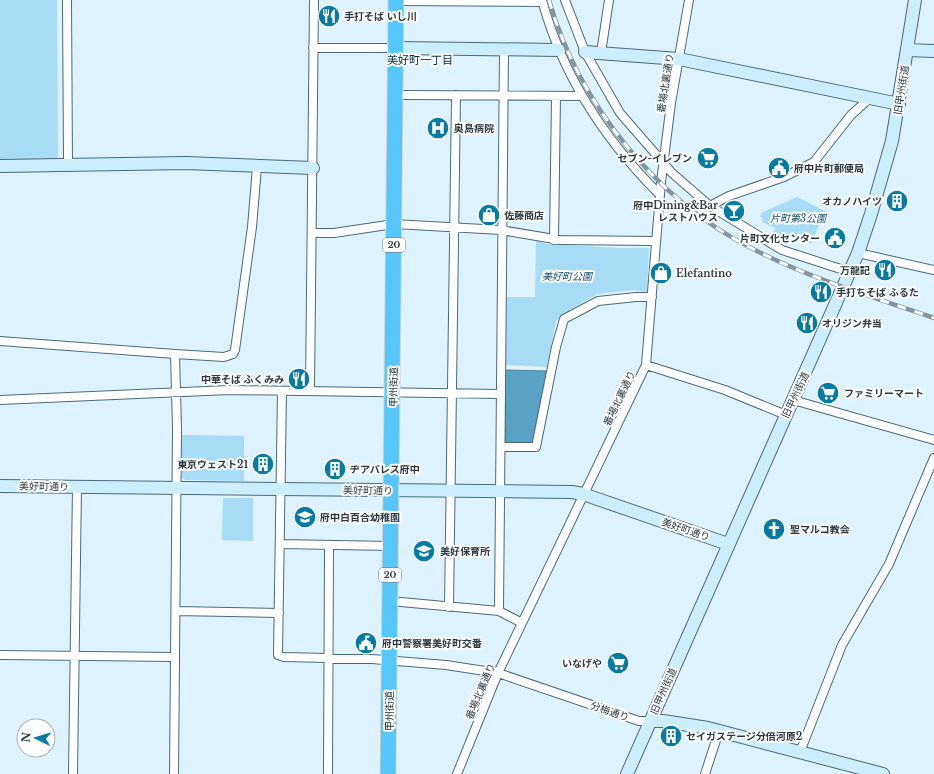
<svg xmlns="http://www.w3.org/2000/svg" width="934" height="774" font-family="'Libre Baskerville','Noto Sans JP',serif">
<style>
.green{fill:#a7dcf7}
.water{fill:#59a2c5;stroke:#4b839d}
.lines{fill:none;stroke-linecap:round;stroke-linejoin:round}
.street-casing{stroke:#4a6b7b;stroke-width:10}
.secondary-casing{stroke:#4a6b7b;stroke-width:14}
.highway-casing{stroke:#d0d4d5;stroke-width:17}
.street{stroke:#fff;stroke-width:8}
.secondary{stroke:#cdeefd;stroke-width:12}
.highway{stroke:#57c7f9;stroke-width:15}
.rail-casing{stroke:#83959e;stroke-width:4.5}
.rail{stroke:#fff;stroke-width:3;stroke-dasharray:9;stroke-linecap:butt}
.labels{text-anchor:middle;stroke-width:4;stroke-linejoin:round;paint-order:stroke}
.shield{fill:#fff;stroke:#6b757a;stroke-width:1}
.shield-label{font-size:9px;font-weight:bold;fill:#2b3a41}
.poi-label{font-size:10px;font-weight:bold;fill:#2b3a41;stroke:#fff;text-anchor:start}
.street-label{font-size:10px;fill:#2b3a41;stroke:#fff}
.park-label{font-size:10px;font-style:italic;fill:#155069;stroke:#fff}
.neighbourhood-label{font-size:11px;fill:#002f42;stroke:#fff}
</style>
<rect width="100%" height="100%" fill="#def3ff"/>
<path class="green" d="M0 0H57L58 161H0Z
M797 197 825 211 811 244 791 235 787 242 772 235 775 228 762 222 763 218 760 217 761 213Z
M536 241 547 244 619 248H649L647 292 633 290 597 294 560 316 556 321 547 367 506 365V297H535Z
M182 435 244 436V481L185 480 181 477Z
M223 498H253V541L222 540Z"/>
<path class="water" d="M505 370 547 371 532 444 505 443Z"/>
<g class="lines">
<g class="street-casing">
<path id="street" d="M67 0 68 165
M542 0C562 74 605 140 659 194
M565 0 585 52 620 113 672 173 710 206 782 250 850 272
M396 1 542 2
M313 48H396
M601 53 609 0
M395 95 582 96
M710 206 729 196 784 177 814 162 851 115 870 98
M312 233H334L394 224 501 230 560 240 655 241
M554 240 556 96
M858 253 934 270
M0 341 175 354 224 357 233 354 235 350 252 227 257 167
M646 365 725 390 786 415
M282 391 278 655 284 657 372 659 446 665 498 673 639 721H650
M310 391 314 0
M0 400 229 390 501 394
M793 400 934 440
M501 447H536L556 347 564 319 598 301 636 297H652
M280 544 391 546
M390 601 499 611 522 623
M449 607 456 95
M176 611 279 613
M499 611 504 49
M0 655 175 657
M800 752 842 645 889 564 934 458
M73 774 77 487
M174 774 177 428 175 354
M328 774 329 545
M457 774 498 673 646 365 661 182 671 103 689 0
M705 774 719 731"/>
</g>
<g class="secondary-casing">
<path id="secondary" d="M396 48 559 50
M907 50 934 51
M585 52 679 59 899 104
M0 166 186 163 313 168
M0 486 572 492 583 494 728 544
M650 721H663L708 728 883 774
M627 774 858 253 871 214 892 141 915 0"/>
</g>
<g class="highway-casing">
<path id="highway" d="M388 774 396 0"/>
</g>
<use href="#street" class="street"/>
<use href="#secondary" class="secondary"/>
<use href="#highway" class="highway"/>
<g class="rail-casing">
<path id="rail" d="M549 0C579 104 656 200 753 249 811 279 873 297 934 318"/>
</g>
<use href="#rail" class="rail"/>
</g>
<defs>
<g id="restaurant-disc" transform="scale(1.15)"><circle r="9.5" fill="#057aa3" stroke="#fff"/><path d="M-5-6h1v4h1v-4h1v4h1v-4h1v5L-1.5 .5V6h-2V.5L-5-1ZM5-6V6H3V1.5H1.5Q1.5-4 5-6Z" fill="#fff"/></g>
<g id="hospital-disc" transform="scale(1.15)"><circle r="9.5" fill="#057aa3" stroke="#fff"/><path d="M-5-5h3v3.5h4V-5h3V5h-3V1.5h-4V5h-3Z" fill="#fff"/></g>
<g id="supermarket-disc" transform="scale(1.15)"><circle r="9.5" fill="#057aa3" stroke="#fff"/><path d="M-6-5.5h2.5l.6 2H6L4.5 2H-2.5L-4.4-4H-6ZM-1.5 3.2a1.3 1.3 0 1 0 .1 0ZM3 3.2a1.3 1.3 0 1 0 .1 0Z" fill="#fff"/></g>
<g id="civic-disc" transform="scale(1.15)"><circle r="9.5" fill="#057aa3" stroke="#fff"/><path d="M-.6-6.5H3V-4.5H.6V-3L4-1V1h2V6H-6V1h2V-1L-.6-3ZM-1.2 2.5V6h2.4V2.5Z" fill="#fff"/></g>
<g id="building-disc" transform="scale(1.15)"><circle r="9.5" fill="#057aa3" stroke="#fff"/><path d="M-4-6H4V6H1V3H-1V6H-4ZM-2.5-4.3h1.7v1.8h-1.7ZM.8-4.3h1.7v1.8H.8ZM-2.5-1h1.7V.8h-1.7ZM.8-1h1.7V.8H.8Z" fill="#fff"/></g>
<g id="bar-disc" transform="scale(1.15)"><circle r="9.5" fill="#057aa3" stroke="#fff"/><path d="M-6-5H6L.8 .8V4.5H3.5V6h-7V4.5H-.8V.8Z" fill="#fff"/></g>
<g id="shop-disc" transform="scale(1.15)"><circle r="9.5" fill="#057aa3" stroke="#fff"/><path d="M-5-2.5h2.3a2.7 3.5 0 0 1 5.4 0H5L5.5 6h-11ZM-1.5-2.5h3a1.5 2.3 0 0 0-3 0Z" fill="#fff"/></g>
<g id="school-disc" transform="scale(1.15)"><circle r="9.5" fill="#057aa3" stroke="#fff"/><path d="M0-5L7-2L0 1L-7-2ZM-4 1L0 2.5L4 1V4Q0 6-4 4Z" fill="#fff"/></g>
<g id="church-disc" transform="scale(1.15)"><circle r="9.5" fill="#057aa3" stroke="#fff"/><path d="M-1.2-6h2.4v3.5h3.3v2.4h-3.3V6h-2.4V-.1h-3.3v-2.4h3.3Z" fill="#fff"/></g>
</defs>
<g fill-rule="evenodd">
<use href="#restaurant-disc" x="329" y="16"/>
<use href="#hospital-disc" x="438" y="128"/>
<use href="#supermarket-disc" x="708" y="158"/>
<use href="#civic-disc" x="779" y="168"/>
<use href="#building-disc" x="897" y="201"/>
<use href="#bar-disc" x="734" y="211"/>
<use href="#shop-disc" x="489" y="215"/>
<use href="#civic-disc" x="835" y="238"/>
<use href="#restaurant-disc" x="885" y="270"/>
<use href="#shop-disc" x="661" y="273"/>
<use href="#restaurant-disc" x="821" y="292"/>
<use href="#restaurant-disc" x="807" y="323"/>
<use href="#restaurant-disc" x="299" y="379"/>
<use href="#supermarket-disc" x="828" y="393"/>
<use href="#building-disc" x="263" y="464"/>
<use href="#building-disc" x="335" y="469"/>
<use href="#school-disc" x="305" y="517"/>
<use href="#church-disc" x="774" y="529"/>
<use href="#school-disc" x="424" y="551"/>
<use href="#civic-disc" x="366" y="643"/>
<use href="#supermarket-disc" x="618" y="663"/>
<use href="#building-disc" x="671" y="736"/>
</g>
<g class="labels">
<g class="shield">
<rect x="383" y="238" width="22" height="14" rx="3"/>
<rect x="379" y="568" width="22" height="14" rx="3"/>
</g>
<g class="shield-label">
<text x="394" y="248">20</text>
<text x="390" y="578">20</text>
</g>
<g class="poi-label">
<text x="344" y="20">手打そば いし川</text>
<text x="454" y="132">奥島病院</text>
<text x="692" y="162" text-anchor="end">セブン-イレブン</text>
<text x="794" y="172">府中片町郵便局</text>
<text x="882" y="205" text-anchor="end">オカノハイツ</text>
<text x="718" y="209" text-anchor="end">府中Dining&amp;Bar<tspan x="718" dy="12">レストハウス</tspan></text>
<text x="504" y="219">佐藤商店</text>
<text x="820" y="242" text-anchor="end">片町文化センター</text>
<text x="870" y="274" text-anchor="end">万龍記</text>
<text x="676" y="277">Elefantino</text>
<text x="836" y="296">手打ちそば ふるた</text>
<text x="822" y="327">オリジン弁当</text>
<text x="284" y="383" text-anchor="end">中華そば ふくみみ</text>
<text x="844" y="397">ファミリーマート</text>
<text x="248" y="468" text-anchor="end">東京ウェスト21</text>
<text x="350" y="473">ヂアパレス府中</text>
<text x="320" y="521">府中白百合幼稚園</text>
<text x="790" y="533">聖マルコ教会</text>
<text x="440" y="555">美好保育所</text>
<text x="382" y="647">府中警察署美好町交番</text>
<text x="602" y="667" text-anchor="end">いなげや</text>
<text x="686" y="740">セイガステージ分倍河原2</text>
</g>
<g class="street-label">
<text transform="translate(665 83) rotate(-81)" y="4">番場北裏通り</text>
<text transform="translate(901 90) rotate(-81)" y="4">旧甲州街道</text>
<text transform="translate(393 387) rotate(-89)" y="4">甲州街道</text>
<text transform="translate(795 395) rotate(-65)" y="4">旧甲州街道</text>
<text transform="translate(619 398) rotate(-64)" y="4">番場北裏通り</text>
<text transform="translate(44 486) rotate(1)" y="4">美好町通り</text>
<text transform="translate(368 490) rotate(1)" y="4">美好町通り</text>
<text transform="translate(686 529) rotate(19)" y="4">美好町通り</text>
<text transform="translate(480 691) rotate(-67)" y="4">番場北裏通り</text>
<text transform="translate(663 691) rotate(-66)" y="4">旧甲州街道</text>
<text transform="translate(389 711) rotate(-90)" y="4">甲州街道</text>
<text transform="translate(610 711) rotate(19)" y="4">分梅通り</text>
</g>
<g class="park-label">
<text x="798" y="222">片町第3公園</text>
<text x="567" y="280">美好町公園</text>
</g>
<g class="neighbourhood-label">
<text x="420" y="64">美好町一丁目</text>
</g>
</g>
<g transform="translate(36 738) rotate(275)"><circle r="19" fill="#ffffff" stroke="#aab0b3"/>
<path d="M0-3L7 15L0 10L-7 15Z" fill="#057aa3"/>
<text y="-6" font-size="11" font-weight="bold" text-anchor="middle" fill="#2b3a41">N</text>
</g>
</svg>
